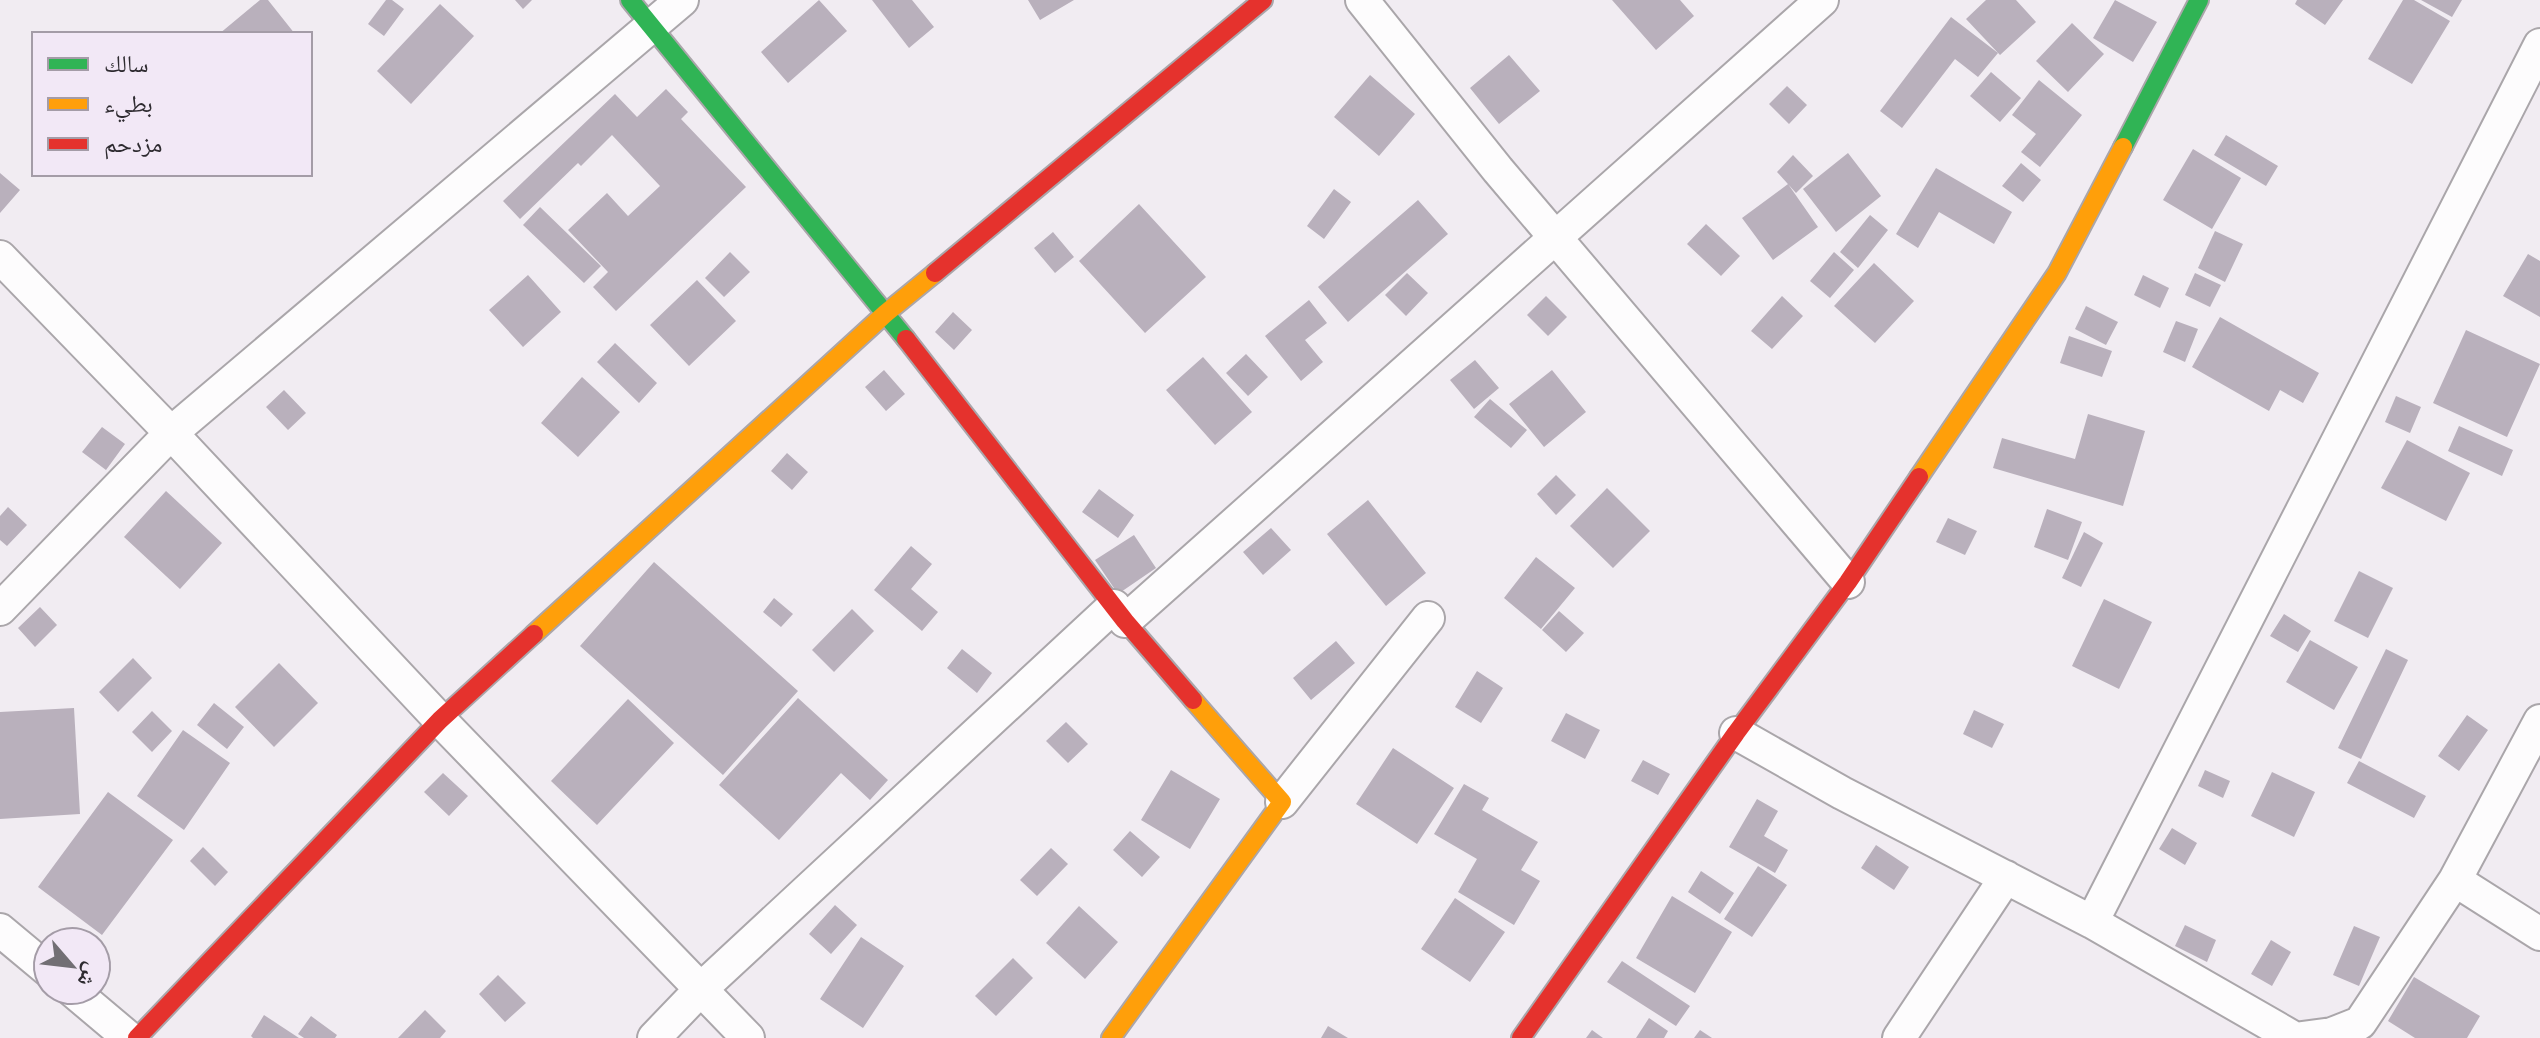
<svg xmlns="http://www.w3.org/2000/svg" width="2540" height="1038" font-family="'Space Grotesk','Noto Naskh Arabic',sans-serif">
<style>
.building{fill:#b9b0bc}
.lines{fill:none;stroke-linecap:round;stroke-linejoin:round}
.street-casing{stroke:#aaa6aa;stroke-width:36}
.fast-casing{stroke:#aaa6aa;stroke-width:22}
.slow-casing{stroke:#aaa6aa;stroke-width:22}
.jam-casing{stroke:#aaa6aa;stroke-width:22}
.street{stroke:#fdfcfd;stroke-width:32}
.fast{stroke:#30b455;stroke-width:18}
.slow{stroke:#ff9f0a;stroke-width:18}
.jam{stroke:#e5322d;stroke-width:18}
</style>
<rect width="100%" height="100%" fill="#f1ecf2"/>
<path class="building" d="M260 0H268L295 34H219Z
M386 0H392L404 9 384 36 368 24Z
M515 0H532L523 9Z
M819 0 847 31 788 83 761 52Z
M872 0H912L934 27 909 48Z
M1028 0H1074L1040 20Z
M1612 0H1680L1694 16 1656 50Z
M1986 0H2016L2036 22 2000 55 1966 19Z
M2115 0 2157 22 2133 62 2093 38Z
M2297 0H2343L2325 25 2295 4Z
M2403 0H2414L2450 21 2412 84 2368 59Z
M2421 0H2462L2452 17Z
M440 4 474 36 411 104 377 71Z
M1951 17 1998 53 1978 77 1955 59 1902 128 1880 111Z
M2072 23 2104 54 2068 92 2036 61Z
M1509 55 1540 91 1499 124 1470 88Z
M1991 72 2021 98 2000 122 1970 96Z
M1370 75 1415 114 1379 156 1334 117Z
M2039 80 2082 115 2040 167 2021 152 2036 134 2012 115Z
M1787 86 1807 105 1789 124 1769 104Z
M666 89 688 112 681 119 746 187 616 311 593 287 608 272 568 230 607 193 628 216 660 186 612 135 581 166 578 163 520 219 503 201 615 94 637 117Z
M2226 135 2278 166 2266 186 2214 155Z
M2193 149 2241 178 2212 229 2163 200Z
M1848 153 1881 196 1836 232 1803 189Z
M1793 155 1813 176 1796 193 1777 172Z
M2021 163 2041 180 2023 202 2002 186Z
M1936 168 2012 212 1994 244 1939 212 1918 248 1896 234Z
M0 173 20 190 0 213Z
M1788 184 1818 227 1773 260 1742 218Z
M1334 189 1351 202 1324 239 1307 226Z
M1418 200 1448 234 1348 322 1318 287Z
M1139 204 1206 277 1145 333 1079 261Z
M540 207 601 266 584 283 523 225Z
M1870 215 1888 230 1858 268 1840 252Z
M1706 224 1740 256 1721 276 1687 244Z
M2215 231 2243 244 2225 282 2198 268Z
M1053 232 1074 257 1055 273 1034 248Z
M730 252 750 272 724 297 705 278Z
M1834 252 1854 270 1830 298 1810 281Z
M2528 254 2540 261V317L2503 296Z
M1874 263 1914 301 1875 343 1834 306Z
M1407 273 1428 293 1406 316 1385 295Z
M2195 273 2221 285 2210 307 2185 295Z
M528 275 561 312 523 347 489 310Z
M2143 275 2169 288 2160 308 2134 295Z
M697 280 736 321 689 366 650 325Z
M1546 296 1567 317 1548 336 1527 315Z
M1782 296 1803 316 1772 349 1751 331Z
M1309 300 1327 323 1305 340 1323 362 1301 381 1265 336Z
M2086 306 2118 322 2106 345 2075 329Z
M953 312 972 330 954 350 935 332Z
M2220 317 2319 373 2303 403 2280 390 2269 411 2192 367Z
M2176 321 2198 329 2185 362 2163 352Z
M2466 330 2540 364 2507 437 2433 403Z
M2069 336 2112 351 2102 377 2060 363Z
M615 343 657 383 639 403 597 362Z
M1246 354 1268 377 1248 396 1226 373Z
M1203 357 1252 412 1215 445 1166 390Z
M1475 360 1499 388 1474 409 1450 380Z
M884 370 905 394 886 411 865 387Z
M1552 370 1586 412 1544 447 1509 404Z
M582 377 620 412 578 457 541 423Z
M284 390 306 413 288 430 266 407Z
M2396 396 2421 407 2410 433 2385 422Z
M1490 399 1527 430 1511 448 1474 417Z
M2088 414 2145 431 2123 506 1993 468 2002 438 2075 459Z
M2459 426 2513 450 2502 476 2448 451Z
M102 427 125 444 106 470 82 452Z
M2407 440 2470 473 2446 521 2381 488Z
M787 453 808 472 792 490 771 471Z
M1556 475 1576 495 1556 515 1537 494Z
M1607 488 1650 531 1613 568 1570 526Z
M1099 489 1134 515 1118 538 1082 512Z
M166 491 222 543 180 589 124 537Z
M1368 500 1426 573 1386 606 1327 534Z
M8 507 27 525 7 546 0 540V516Z
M2047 509 2082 522 2068 560 2034 547Z
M1948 518 1977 531 1965 555 1936 542Z
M1271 528 1291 550 1263 575 1243 552Z
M2084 532 2103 543 2081 587 2062 578Z
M1134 535 1156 568 1118 594 1095 560Z
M911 546 932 564 911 589 938 612 922 631 874 590Z
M1536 557 1575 588 1541 629 1504 598Z
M654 562 798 691 723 775 580 646Z
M2359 571 2393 588 2368 638 2334 621Z
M774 598 793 614 781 627 763 612Z
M2104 599 2152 622 2119 689 2072 666Z
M40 607 57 625 35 647 18 628Z
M852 609 874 631 834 672 812 650Z
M1559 611 1584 633 1566 652 1542 630Z
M2284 614 2311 631 2298 652 2270 636Z
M2310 640 2358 667 2334 710 2286 682Z
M1336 641 1355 663 1311 700 1293 678Z
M962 649 992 673 977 693 947 668Z
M2386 649 2408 660 2361 759 2338 748Z
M133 658 152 678 118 712 99 692Z
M279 663 318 703 274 747 235 707Z
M1477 671 1503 688 1481 723 1455 707Z
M798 698 888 780 870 800 841 773 779 840 719 785Z
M628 699 674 743 597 825 551 781Z
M214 703 244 727 227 749 197 725Z
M74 708 80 814 0 819V712Z
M1974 710 2004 724 1992 748 1963 734Z
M152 711 172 731 152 752 132 732Z
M1566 713 1600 730 1585 759 1551 741Z
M2467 715 2488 730 2459 771 2438 756Z
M1066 722 1088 744 1068 763 1046 741Z
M183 730 230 763 184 830 137 796Z
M1393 748 1454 788 1417 844 1356 804Z
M1643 760 1670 774 1658 795 1631 781Z
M2359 761 2426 796 2414 818 2347 783Z
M1171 770 1220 799 1190 849 1141 820Z
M2205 770 2230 781 2223 798 2198 786Z
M2272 772 2315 792 2294 837 2251 816Z
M443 773 468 796 449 816 424 792Z
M1464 784 1489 798 1482 810 1538 842 1521 870 1540 881 1514 925 1458 892 1477 859 1434 834Z
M108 792 173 840 102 935 38 887Z
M1757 799 1778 811 1764 836 1788 850 1775 873 1729 847Z
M2172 828 2197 843 2185 865 2159 849Z
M1130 831 1160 857 1142 877 1113 850Z
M1876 845 1909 867 1894 890 1861 868Z
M203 847 228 872 215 886 190 861Z
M1051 848 1068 864 1037 896 1020 880Z
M1758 866 1787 885 1752 937 1724 919Z
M1701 871 1734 893 1720 914 1688 892Z
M1672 896 1732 932 1695 993 1636 958Z
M1455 898 1505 932 1470 982 1421 949Z
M835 905 857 925 831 954 809 934Z
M1079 906 1118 942 1085 979 1046 943Z
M2185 925 2216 940 2207 962 2175 946Z
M2354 926 2380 937 2359 986 2333 975Z
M861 937 904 966 863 1028 820 999Z
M2271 940 2291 952 2272 986 2251 974Z
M1013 958 1033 978 996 1016 975 996Z
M1622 961 1690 1006 1676 1026 1607 982Z
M498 975 526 1003 505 1022 479 994Z
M2414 977 2480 1016 2467 1038H2415L2388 1021Z
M425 1010 446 1031 440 1038H398Z
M264 1015 299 1038H253L251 1036Z
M311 1016 337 1035 335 1038H304L298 1034Z
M1649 1018 1668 1031 1664 1038H1636Z
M1328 1026 1348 1038H1321Z
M1592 1030 1603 1038H1586Z
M1700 1030 1712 1038H1694Z"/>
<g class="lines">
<g class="street-casing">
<path id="street" d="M1362 0 1498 170 1848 582
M0 257 171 433 440 720 748 1038
M0 609 171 433 682 0
M1125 621 1822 0
M1736 733 1842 793 2092 922 2294 1038
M1282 802 1428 618
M2455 880 2540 934
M2092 922 2540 45
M0 930 48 970
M72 990 129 1038
M654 1038 701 989 1114 606
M1899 1038 2006 877
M2302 1038 2332 1034 2360 1023 2455 880 2540 721"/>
</g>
<g class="fast-casing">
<path id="fast" d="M630 0 906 339
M2123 147 2199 0"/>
</g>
<g class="slow-casing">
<path id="slow" d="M1919 477 2057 273 2123 147
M534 634 886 313 935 273
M1111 1038 1282 802 1193 700"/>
</g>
<g class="jam-casing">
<path id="jam" d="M935 273 1263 0
M906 339 1125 621 1193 700
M137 1038 440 720 534 634
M1521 1038 1736 733 1848 582 1919 477"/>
</g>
<use href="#street" class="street"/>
<use href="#fast" class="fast"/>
<use href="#slow" class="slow"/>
<use href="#jam" class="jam"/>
</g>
<rect x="32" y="32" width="280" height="144" fill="#f2e8f6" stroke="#a49ca7" stroke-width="2"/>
<rect x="48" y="58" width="40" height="12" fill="#30b455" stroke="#a49ca7" stroke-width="2"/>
<text x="104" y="72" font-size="24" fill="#2e2b30">سالك</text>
<rect x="48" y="98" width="40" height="12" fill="#ff9f0a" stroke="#a49ca7" stroke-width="2"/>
<text x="104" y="112" font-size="24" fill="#2e2b30">بطيء</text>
<rect x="48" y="138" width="40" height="12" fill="#e5322d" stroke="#a49ca7" stroke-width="2"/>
<text x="104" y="152" font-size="24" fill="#2e2b30">مزدحم</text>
<g transform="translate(72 966) rotate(118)"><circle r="38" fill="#f2e8f6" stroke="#a49ca7" stroke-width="2"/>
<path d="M0-6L14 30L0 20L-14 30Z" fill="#726f74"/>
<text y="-12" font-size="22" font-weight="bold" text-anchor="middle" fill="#2e2b30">ش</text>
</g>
</svg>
